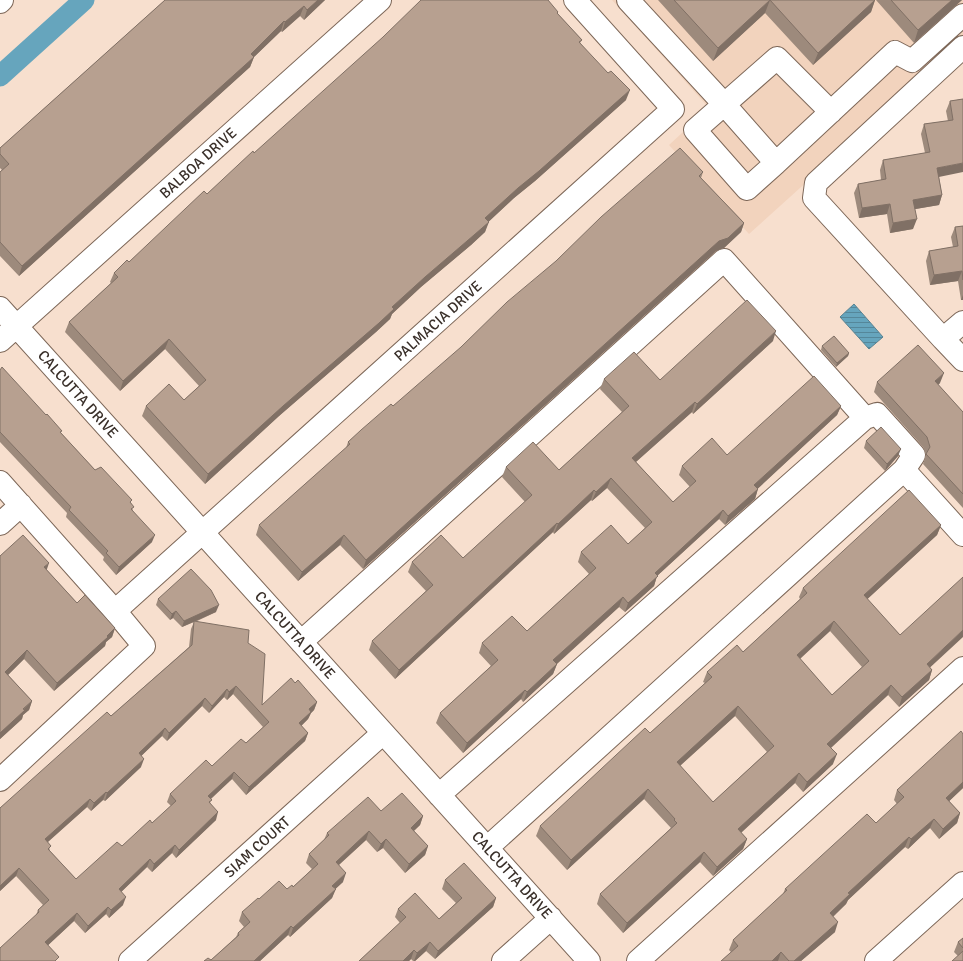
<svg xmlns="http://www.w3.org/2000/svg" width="963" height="961" font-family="Signika,sans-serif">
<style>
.built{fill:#f2d3bd}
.water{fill:url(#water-rules);stroke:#588291}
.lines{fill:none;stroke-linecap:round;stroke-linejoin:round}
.canal{stroke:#66a5bd;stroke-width:21}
.minor-casing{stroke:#7d6758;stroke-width:24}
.minor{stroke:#fff;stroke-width:22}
.wall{fill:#9d8a7c;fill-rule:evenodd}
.shaded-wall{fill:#807065}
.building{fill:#b7a090;stroke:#807065;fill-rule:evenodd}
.labels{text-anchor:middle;stroke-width:4;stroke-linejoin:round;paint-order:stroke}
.street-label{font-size:15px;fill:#392f29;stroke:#fff}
</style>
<defs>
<pattern id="water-rules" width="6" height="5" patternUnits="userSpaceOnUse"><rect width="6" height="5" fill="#66a5bd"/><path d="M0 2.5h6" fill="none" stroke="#55879a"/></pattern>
</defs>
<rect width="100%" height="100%" fill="#f7dfce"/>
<path class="built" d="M612 0H963V41L749 234 669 145 709 108Z"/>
<path class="water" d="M854 304 883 337 869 349 840 317Z"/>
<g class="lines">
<path class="canal" d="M0 76 84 0"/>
<g class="minor-casing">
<path id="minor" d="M628 0 724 104 776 163 895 52 912 61 963 15
M0 2 2 0
M963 47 816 183 814 198 943 339 963 322
M776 163 747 189 695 130 777 58 831 112
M0 308 589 961
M943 339 963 360
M0 341 380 0
M865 418 877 414 914 455 904 470
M0 482 115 611 144 646 0 780
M0 524 21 505
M115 611 673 109 575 0
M301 642 724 260 865 418 439 795
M487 848 904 470 963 535
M130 961 383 733
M503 961 551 918
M638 961 963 668
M876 961 963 883"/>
</g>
<use href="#minor" class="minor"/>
</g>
<path class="wall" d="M165 0H325L304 20 300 16 282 32 281 31 254 57 250 67 19 276 0 256V172L2 170 0 168V148Z
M658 0H875L871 12 813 65 765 13 713 61Z
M876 0H962L914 43Z
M557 13 582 40 580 43 626 100 535 181 514 198 488 222 485 232 471 245 421 287 392 314 390 319 376 332 279 416 205 484 142 416 146 406 184 400 199 386 165 349 120 391 65 332 69 322 111 283 110 282 114 273 129 262 207 194 254 153Z
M963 99 939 177 942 195 939 205 915 209 913 229 890 233 887 214 859 218 854 193 858 184 881 180 880 170 883 160 925 153 921 134 924 124 948 121 946 111 950 101Z
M703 172 701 178 744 223 741 232 724 248 716 251 363 569 340 545 298 581 256 535 259 525 346 448 348 442 393 406Z
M963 226V300H961L958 281 930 285 926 261 929 251 953 247 951 237 955 227Z
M773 341 693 414 692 412 636 462 673 502 690 487 679 475 682 466 727 455 841 406 837 415 758 488 755 499 725 525 719 519 657 576 654 586 625 612 619 607 557 664 553 674 523 702 521 699 463 753 436 723 440 713 491 666 479 653 482 643 527 631 589 574 578 562 581 552 628 544 645 528 607 488 592 501 591 500 554 534 553 532 395 679 369 650 372 641 426 591 408 572 412 562 463 558 525 502 502 477 506 467 559 470 622 412 600 389 604 379 660 380Z
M822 346 849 353 848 356 836 367 821 350Z
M0 370 61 433 95 470 131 503 133 511 152 542 116 575 103 560 104 557 66 517 67 513 0 442Z
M877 382 940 383 938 385 963 412V508L923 464 926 455 923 447 874 392Z
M866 441 898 456 885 471 864 448Z
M941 525 937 535 867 599 932 670 929 680 899 707 888 695 831 748 833 764 803 792 795 783 741 833 747 839 743 849 713 876 700 862 623 933 597 904 600 894 671 828 644 799 567 870 536 836 540 826 650 733 705 683 703 682 707 672 743 652 800 599 799 597 803 588ZM830 631 862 667 832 695 800 659ZM735 716 767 752 713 802 680 766Z
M0 556 46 569 77 603 115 628 112 637 106 642 105 646 54 691 24 659 8 675 32 701 29 710 23 715 22 719 0 739Z
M158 599 216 612 195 622 248 643 262 705 295 683 317 702 314 710 311 713 308 719 301 726 308 733 305 741 246 795 232 779 211 799 210 804 216 820 176 858 172 853 152 872 147 867 121 892 123 905 109 918 106 914 85 933 74 921 48 945 0 961 36 915 38 910 43 905 16 876 0 891V808L111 716 189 647 191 629 194 622 182 627 173 618 170 620 156 605ZM233 694 263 727 246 743 170 794 167 802 171 806 152 823 122 846 76 879 50 851 48 842 87 807 91 811 103 800 105 801 141 767V756L162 736 167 741 202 706 209 713 224 697 227 700Z
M963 734V788L949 801 960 813 957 823 939 839 930 828 908 849 905 847 848 900 846 904 833 917 835 932 801 961H721L731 952 729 950 733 940 783 894 785 889 876 823 897 804 894 800 897 790Z
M381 811 423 816 420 825 414 831 428 846 425 855 405 873 383 848 377 852 366 840 339 865 343 882 335 889 332 898 290 937 288 935 260 961H204L211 960 236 937 238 933 244 927 239 921 242 912 259 899 287 889 293 887 312 869 306 863 309 854 324 840 327 833Z
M445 880 496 898 493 907 435 959 426 951 415 961H413L411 959 409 961H359L400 923 395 917 398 909 439 919 456 903 442 889Z
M963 938V961L954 952 958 942Z"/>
<path class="shaded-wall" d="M318 0H325L304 20 307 10Z
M770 0 765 13 713 61 718 48Z
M875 0 871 12 813 65 818 53Z
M952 0H962L914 43 918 30Z
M304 6 300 16 282 32 285 22Z
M284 21 281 31 254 57 250 67 19 276 22 266 251 54Z
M630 90 626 100 535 181 514 198 482 228 485 218 518 188Z
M963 163V172L934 178 937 168Z
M942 195 939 205 910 210 913 200Z
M890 204 887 214 859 218 862 208Z
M917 219 913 229 890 233 893 223Z
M489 222 485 232 471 245 421 287 392 314 390 319 376 332 279 416 205 484 208 474 425 277Z
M744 223 741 232 724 248 716 251 363 569 366 560 719 241Z
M962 271 958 281 930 285 934 275Z
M963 295V300H961Z
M776 331 773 341 693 414 697 404Z
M169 339 165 349 120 391 123 381Z
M849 353 848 356 836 367 837 363Z
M944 373 940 383 931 391 935 381Z
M695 402 692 412 629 468 632 458Z
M841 406 837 415 751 495 754 485Z
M901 449 898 456 885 471 887 464Z
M611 478 607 488 592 501 596 492Z
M758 489 755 499 725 525 728 516Z
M594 490 591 500 554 534 558 524Z
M723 510 719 519 657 576 654 586 625 612 628 603 655 573Z
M557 523 553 532 395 679 399 670Z
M941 525 937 535 861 605 864 595Z
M155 535 152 542 116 575 119 567Z
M344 535 340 545 298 581 302 572Z
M49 563 46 572 44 567Z
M623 597 619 607 550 670 553 660Z
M219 605 216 612 182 627 184 621Z
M176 611 173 618 170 620 172 614Z
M834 621 830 631 793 665 797 655Z
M115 628 112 637 106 642 105 646 54 691 57 683Z
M963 630V637L923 674 927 664Z
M27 650 24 659 2 681 5 672Z
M557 664 553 674 523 702 527 692Z
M932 670 929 680 899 707 902 697Z
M891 685 888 695 824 754 827 744Z
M236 686 233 694 227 700 229 692Z
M227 689 224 697 209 713 212 706Z
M525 690 521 699 463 753 467 743Z
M205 698 202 706 167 741 169 733Z
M32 701 29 710 23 715 22 719 0 739V733Z
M317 702 314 710 311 713 308 719 296 731 299 723 309 709Z
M738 706 735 716 673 772 677 762Z
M165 728 162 736 136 761 139 753Z
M308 733 305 741 246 795 249 787Z
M837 754 833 764 803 792 807 782Z
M144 759 141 767 105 801 107 793Z
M234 772 232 779 205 804 208 796Z
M799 773 795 783 734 839 738 829Z
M963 782V788L942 808 946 798Z
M648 789 644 799 567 870 571 860Z
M106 792 103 800 91 811 94 803Z
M90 799 87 807 42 847 45 839Z
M218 812 216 820 176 858 179 850Z
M960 813 957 823 939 839 943 829Z
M423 816 420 825 408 836 411 828Z
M934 819 930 828 908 849 911 839Z
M369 831 366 840 332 871 336 862Z
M909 837 905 847 848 900 846 904 826 923 830 913 848 893Z
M386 839 383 848 377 852 381 844Z
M747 839 743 849 713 876 717 867Z
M175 845 172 853 152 872 154 864Z
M428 846 425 855 405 873 409 864Z
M704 852 700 862 623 933 627 923Z
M150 859 147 867 116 897 119 889Z
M19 868 16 876 0 891V886Z
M346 873 343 882 329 895 332 886Z
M336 889 332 898 290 937 293 928Z
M126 897 123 905 109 918 111 910Z
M496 898 493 907 435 959 438 951Z
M108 907 106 914 85 933 88 926Z
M77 913 74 921 43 950 45 942Z
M838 922 835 932 801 961H794Z
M291 926 288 935 260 961H254Z
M430 942 426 951 415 961H414L417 953Z
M414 950 411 959 409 961H403Z
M781 952 778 961H772Z"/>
<path class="building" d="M165 0H318L307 10 304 6 285 22 284 21 251 54 254 57 22 266 0 242V172L9 164 0 154V148Z
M421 0H548L558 12 557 13 582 40 579 42 608 73 611 71 630 90 539 171 518 188 485 218 489 222 474 235 425 277 392 307 394 309 379 323 283 406 208 474 146 406 169 384 184 400 206 380 169 339 123 381 69 322 118 277 114 273 127 260 129 262 204 191 207 194 253 151 254 153 383 37Z
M674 0H875L818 53 770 0 718 48Z
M891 0H952L918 30Z
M963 99V163L937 168 942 195 913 200 917 219 893 223 890 204 862 208 858 184 886 179 883 160 930 152 924 124 953 120 950 101Z
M680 148 703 172 699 176 744 223 728 238 719 241 366 560 344 535 302 572 259 525 350 444 348 442 361 430 391 404 393 406 461 347 507 302 556 261 601 217Z
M963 226V280L962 271 934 275 929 251 958 246 955 227Z
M747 300 776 331 697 404 695 402 632 458 673 502 696 481 682 466 712 438 727 455 814 376 841 406 754 485 758 489 728 516 723 510 655 573 658 576 628 603 623 597 553 660 557 664 527 692 525 690 467 743 440 713 498 660 482 643 512 616 527 631 596 568 581 552 611 525 628 544 652 522 611 478 596 492 594 490 558 524 557 523 399 670 372 641 433 585 412 562 441 535 463 558 532 495 506 467 533 442 559 470 629 406 604 379 634 352 660 380Z
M834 336 849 353 837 363 822 346Z
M918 345 944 373 935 381 963 412V494L926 454 930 447 927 437 877 382Z
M2 367 46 415 47 414 62 431 60 432 95 470 101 467 132 500 130 502 134 507 131 509 155 535 119 567 106 553 108 551 69 510 71 507 0 432V370Z
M881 427 901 449 887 464 866 441Z
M909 490 941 525 864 595 900 635 963 577V630L927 664 932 670 902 697 891 685 827 744 837 754 807 782 799 773 738 829 747 839 717 867 704 852 627 923 600 894 677 823 674 820 675 819 648 789 571 860 540 826 645 728 650 733 712 677 707 672 737 645 743 652 807 593 803 588ZM834 621 869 661 832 695 797 655ZM738 706 774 746 713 802 677 762Z
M23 535 49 563 44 567 77 603 85 595 115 628 107 636 108 637 57 683 27 650 5 672 32 701 23 709 25 710 0 733V556Z
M191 569 211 590 219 605 184 621 176 611 172 614 158 599Z
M194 621 249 630 248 643 265 654 262 705 291 678 295 683 298 680 317 702 309 709 311 712 299 723 308 733 249 787 234 772 208 796 212 800 209 802 218 812 179 850 175 845 154 864 150 859 119 889 126 897 111 910 108 907 88 926 77 913 45 942 59 957 55 961H0V948L39 912 38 910 49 900 19 868 0 886V808L107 712 111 716 192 645ZM236 686 269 722 246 743 241 739 212 766 206 760 170 794 176 801 152 823 150 820 122 846 117 842 76 879 48 849 51 846 45 839 90 799 94 803 106 792 107 793 144 759 139 753 165 728 169 733 205 698 212 706 227 689 229 692Z
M961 731 963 734V782L946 798 960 813 943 829 934 819 911 839 909 837 848 893 850 894 830 913 838 922 794 961H789L781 952 772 961H721L738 946 733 940 787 890 785 889 867 814 876 823 904 797 897 790Z
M402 793 423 816 411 828 428 846 409 864 386 839 381 844 369 831 336 862 346 873 332 886 336 889 293 928 291 926 254 961H204L208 958 211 960 239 935 238 933 250 922 242 912 258 898 259 899 279 881 287 889 292 885 293 887 318 864 309 854 329 835 327 833 368 797 381 811Z
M464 863 496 898 438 951 430 942 417 953 414 950 403 961H359L406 917 398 909 415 893 439 919 462 898 445 880Z
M963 938V948L958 942Z
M963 951V961H952Z"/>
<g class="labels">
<g class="street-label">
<text transform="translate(198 163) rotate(-42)" y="5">BALBOA DRIVE</text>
<text transform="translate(438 321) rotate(-42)" y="5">PALMACIA DRIVE</text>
<text transform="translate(78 394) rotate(48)" y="5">CALCUTTA DRIVE</text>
<text transform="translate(295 635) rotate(48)" y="5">CALCUTTA DRIVE</text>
<text transform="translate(257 847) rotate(-42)" y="5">SIAM COURT</text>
<text transform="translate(512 875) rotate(48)" y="5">CALCUTTA DRIVE</text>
</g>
</g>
</svg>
